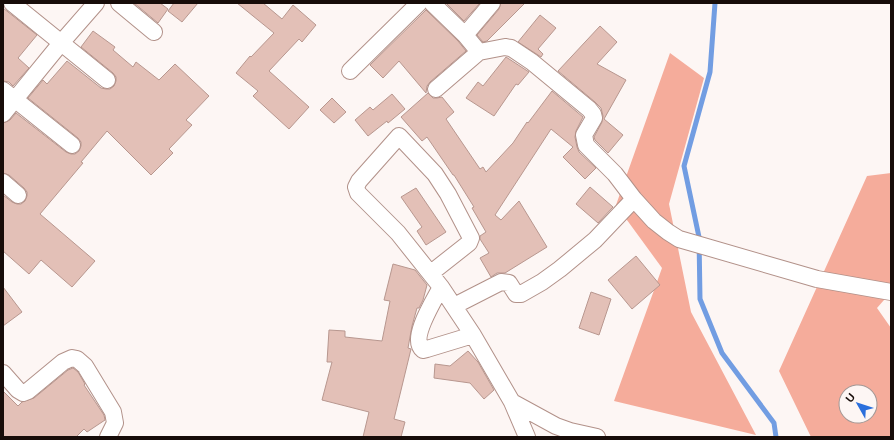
<svg xmlns="http://www.w3.org/2000/svg" width="894" height="440" font-family="Arial,sans-serif">
<style>
.forest{fill:#f5ac9b;fill-rule:evenodd}
.lines{fill:none;stroke-linecap:round;stroke-linejoin:round}
.stream{stroke:#729de2;stroke-width:5}
.building{fill:#e3c0b7;stroke:#b8978f}
.street-casing{stroke:#b29189;stroke-width:18}
.street{stroke:#fff;stroke-width:16}
</style>
<rect width="100%" height="100%" fill="#fdf6f4"/>
<path class="forest" d="M670 53 704 78 669 204 691 312 756 435 614 401 662 268 616 205Z
M891 173V292L877 308 891 328V437H811L779 371 867 176ZM846 392H870V416H846Z"/>
<g class="lines">
<path class="stream" d="M715 3 710 72 684 166 699 237 700 299 722 353 774 423 776 437"/>
</g>
<path class="building" d="M134 3H160L168 9 158 23Z
M174 3H198L182 22 168 11Z
M237 3H263L282 19 293 5 316 25 302 42 299 39 269 71 309 107 289 129 253 96 258 91 236 73 250 56 251 57 274 33Z
M446 3H480L464 21Z
M501 3H525L487 41 483 42 477 35 499 9Z
M3 8 37 35 18 58 29 68 13 86 9 82 3 81Z
M426 10 458 41 466 51 430 82 427 86 426 93 399 61 383 78 370 65Z
M540 15 556 28 538 49 543 54 541 57 518 42Z
M600 26 617 42 597 64 626 80 604 119 623 135 608 153 595 140 594 137 602 122 603 116 601 108 595 102 558 71Z
M93 31 115 47 113 50 133 67 136 62 159 80 175 64 209 96 186 120 192 125 169 149 173 153 151 175 107 131 81 162 83 163 40 214 95 261 72 287 41 260 29 274 3 251V195L12 202 17 204H21L25 201 27 196V192L24 188 9 175 3 173V123L10 120 16 113 66 152 71 154H75L79 151 81 146V142L78 138 28 98 43 80 47 84 67 61 101 88 106 89H110L114 86 116 81V77L113 73 81 47Z
M506 57 529 72 518 85 516 84 494 116 466 98 478 82 483 86Z
M552 91 583 117 576 131 575 137 577 147 579 152 596 168 585 179 563 157 573 147 551 129 495 215 501 220 519 201 547 247 505 273H497L491 277 480 258 489 253 480 239V236L486 232 472 208 474 207 454 175H453L427 137 422 141 401 117 428 93 433 98H437L442 97 454 112 446 119 480 169 483 167 486 172 513 143 527 122 528 123Z
M392 94 405 109 388 123 387 121 368 136 355 120 370 107 373 110Z
M332 98 346 112 334 123 320 110Z
M590 187 613 207 598 223 576 204Z
M416 188 446 232 426 245 417 231 422 227 401 197Z
M636 256 660 285 632 309 608 280Z
M393 264 415 270 427 285 423 300 419 308H417L412 326 408 348 411 349 394 419 405 422 401 437H363L369 412 322 400 332 362H327L329 330 345 331V337L382 341 390 301 384 300Z
M3 287 22 312 3 326Z
M591 292 611 299 599 335 579 328Z
M468 351 478 362 494 390 484 399 470 383 434 378 435 364 450 366Z
M73 368 78 372 85 384 84 385 104 415 105 420 87 432 84 429 76 437H3V391L18 406 22 402 34 398 68 370Z"/>
<g class="lines">
<g class="street-casing">
<path id="street" d="M12 3 107 80
M119 3 154 32
M432 3 465 35 479 52 505 47 511 48 532 62 589 109 593 114 594 118 584 135 586 145 615 174 634 199 654 221 668 232 679 239 817 279 891 292
M465 35 492 3
M350 71 419 3
M436 89 479 52
M3 90 72 145
M3 114 61 43 96 3
M3 182 18 195
M431 273 469 243 471 238 448 194 435 174 399 136 359 181 356 187 358 193 398 233 441 287 473 335 512 402 556 426 570 431 597 437
M441 287C435 299 409 339 423 350L427 349 473 335
M454 306 501 282 509 283 516 294H521L542 282 560 269 595 240 634 199
M3 373 18 390 23 393 28 391 63 362 72 358 77 359 85 366 113 412 115 423 108 437
M512 402 527 437"/>
</g>
<use href="#street" class="street"/>
</g>
<rect width="894" height="440" fill="none" stroke="#170c09" stroke-width="8"/>
<g transform="translate(858 404) rotate(309)"><circle r="19" fill="#fdf6f4" stroke="#a19896"/>
<path d="M0-3L7 15L0 10L-7 15Z" fill="#2b6fdc"/>
<text y="-6" font-size="11" font-weight="bold" text-anchor="middle" fill="#170c09">U</text>
</g>
</svg>
